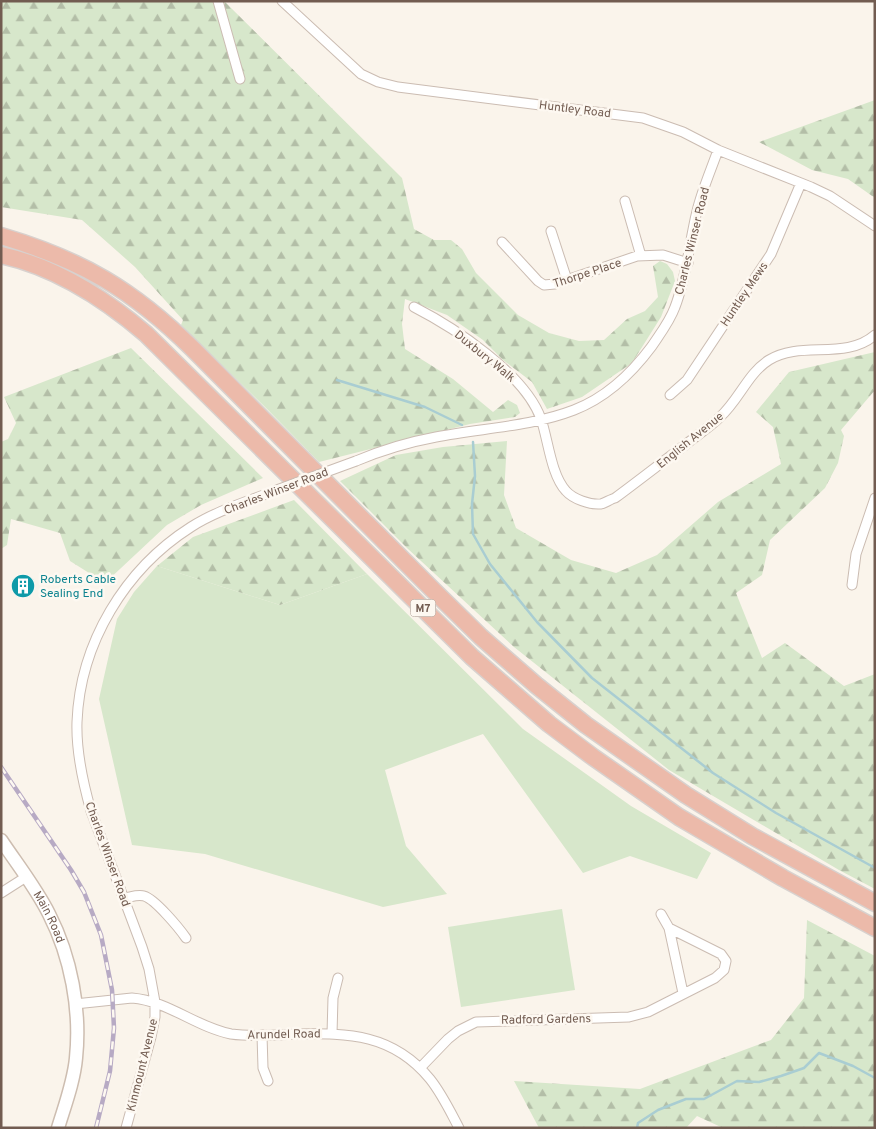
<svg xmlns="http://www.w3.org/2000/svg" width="876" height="1129" font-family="Overpass,sans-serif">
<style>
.grass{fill:#d7e7cb}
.forest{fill:url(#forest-firs)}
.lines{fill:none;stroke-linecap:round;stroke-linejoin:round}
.stream{stroke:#a9cdd2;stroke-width:2.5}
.street-casing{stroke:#cbbcb2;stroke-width:11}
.secondary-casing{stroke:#cdbdb0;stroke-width:15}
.highway-casing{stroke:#d8d1ce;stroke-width:19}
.street{stroke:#fff;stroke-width:9}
.secondary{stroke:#fff;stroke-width:12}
.highway{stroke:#ecbaaa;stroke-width:16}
.rail-casing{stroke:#b7aac4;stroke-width:4.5}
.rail{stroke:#fdf8f1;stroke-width:2.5;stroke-dasharray:8;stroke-linecap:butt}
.street-bridge-casing{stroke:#cbbcb2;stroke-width:11;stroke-linecap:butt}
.street-bridge{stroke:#fff;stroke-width:9}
.labels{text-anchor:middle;stroke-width:5;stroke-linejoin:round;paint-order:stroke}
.shield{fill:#fdf8f1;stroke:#9c8b81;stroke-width:1}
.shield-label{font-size:11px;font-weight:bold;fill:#725c51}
.street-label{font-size:12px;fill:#725c51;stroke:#fdf8f1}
.culture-label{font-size:12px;fill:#0d838f;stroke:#fdf8f1;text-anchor:start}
</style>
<defs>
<pattern id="forest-firs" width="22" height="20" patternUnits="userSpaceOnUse" patternTransform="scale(1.25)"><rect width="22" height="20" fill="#d7e7cb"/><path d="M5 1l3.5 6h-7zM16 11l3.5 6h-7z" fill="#b3bea7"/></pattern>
</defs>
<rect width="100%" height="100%" fill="#faf4eb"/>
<path class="grass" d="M157 566 280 605 367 574 523 729 631 806 711 853 697 879 630 856 583 873 483 734 385 770 406 846 447 894 383 907 205 854 132 845 99 699 117 619 134 592Z
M562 909 575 990 461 1007 448 927Z"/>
<path class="forest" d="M1 1H224L402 178 414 229 434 240H451L462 249 476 273 518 315 549 333 579 341 604 340 627 319 645 311 658 297 653 266 660 261 667 264 673 272 675 281 661 317 632 363 582 397 547 409 532 382 503 360 483 340 447 315 405 299 402 324 405 349 453 379 493 412 508 400 517 405 520 413 515 417 470 424 319 462 267 409 181 325 183 320 135 267 82 220 1 207Z
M875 100V198L848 179 812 170 759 142Z
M131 348 263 478 201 505 167 525 105 583 70 561 60 533 11 519 7 545 1 549V442L8 439 16 423 4 397Z
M875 352V390L841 430 844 436 838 463 825 488 770 540 762 575 736 593 762 658 785 643 844 686 875 674V889L839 870 669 770 514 647 408 549 340 481 396 455 443 447 507 441 504 495 516 528 571 560 616 573 657 555 718 502 781 464 773 427 756 412 789 372Z
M294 500 367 574 280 605 157 566 193 537Z
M807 920 875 956V1128H723L697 1116 686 1128H539L514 1081 640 1089 771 1040 804 998Z"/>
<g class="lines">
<path class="stream" d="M337 380 425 407 462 425
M473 442 475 476 472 504 473 534 490 564 537 622 592 678 713 773 776 813 875 868
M637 1128 638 1123 658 1110 686 1099H704L737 1081 759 1082 781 1076 804 1068 819 1053 853 1066 875 1078"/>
<g class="street-casing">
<path id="street" d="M218 1 240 79
M282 1 361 74 378 82 398 87 643 118 683 132 718 150 811 187 830 196 875 226
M625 201 641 256
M551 231 567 280
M502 242 538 281 544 285 555 284 637 256 663 255 688 263
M414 307C455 328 525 374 541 419 548 439 551 475 566 491 573 499 590 505 601 504 605 503 611 499 615 498 638 481 661 463 685 445 696 436 710 427 720 417 739 400 748 373 769 360 801 340 845 361 875 335
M670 395 687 380 771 254 801 183
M356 461C382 450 409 442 436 437 481 428 530 427 574 410 605 398 632 373 652 346 660 334 670 321 675 307 687 276 689 243 697 211 702 190 711 170 718 150
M852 585 856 554 875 498
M1 893 26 877
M124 898C131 897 138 894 144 896 155 899 179 928 186 938
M661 914 669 928 683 993
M75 1004 132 998C168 1001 196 1027 231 1034 252 1037 275 1035 296 1034 349 1033 393 1034 430 1079 442 1094 450 1111 459 1128
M332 1034 333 998 338 978
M262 1035 263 1068 268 1081
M420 1068 448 1039 458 1031 476 1022 629 1017 648 1012 715 978 724 970 726 961 721 954 669 928
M126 1128 151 1037 155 1017V1002L149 969 142 947 91 811C83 783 76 752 77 722 80 643 125 569 191 527 216 511 246 502 274 491"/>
</g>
<g class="secondary-casing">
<g id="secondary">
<path id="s1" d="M1 840C17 864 36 888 49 914 71 957 81 1010 76 1058 74 1081 65 1105 58 1128"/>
</g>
</g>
<g class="highway-casing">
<path id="highway" d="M1 236C82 260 133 290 193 349L433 590 481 637 536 685 586 725 686 795 752 836 875 903
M1 255C56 267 104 298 146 334L472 657 549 724 593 757 679 817 783 878 875 928"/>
</g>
<use href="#street" class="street"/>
<use href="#secondary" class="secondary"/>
<use href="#highway" class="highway"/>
<g class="rail-casing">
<path id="rail" d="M1 767 71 870 84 892 101 935 112 990 114 1028 110 1071 96 1128"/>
</g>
<use href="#rail" class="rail"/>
<g class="street-bridge-casing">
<path id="street-bridge" d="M274 491 356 461"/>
</g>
<use href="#street-bridge" class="street-bridge"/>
</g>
<defs>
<g id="building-disc" transform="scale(1.25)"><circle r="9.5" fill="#0f9aa8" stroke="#fdf8f1"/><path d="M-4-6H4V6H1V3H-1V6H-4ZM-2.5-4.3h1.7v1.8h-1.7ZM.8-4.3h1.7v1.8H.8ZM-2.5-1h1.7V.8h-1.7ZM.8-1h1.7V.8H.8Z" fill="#fff"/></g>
</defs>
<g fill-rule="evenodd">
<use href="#building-disc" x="23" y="586"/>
</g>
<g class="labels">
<rect class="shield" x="410.5" y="599.5" width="25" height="17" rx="4"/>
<g class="shield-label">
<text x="423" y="612">M7</text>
</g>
<g class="street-label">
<text transform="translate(575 109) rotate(7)" y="4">Huntley Road</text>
<text transform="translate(692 241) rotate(-76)" y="4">Charles Winser Road</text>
<text transform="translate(587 273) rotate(-18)" y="4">Thorpe Place</text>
<text transform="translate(744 294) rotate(-56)" y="4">Huntley Mews</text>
<text transform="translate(485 356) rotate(39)" y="4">Duxbury Walk</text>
<text transform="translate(690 440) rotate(-39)" y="4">English Avenue</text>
<text transform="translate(276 491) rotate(-21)" y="4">Charles Winser Road</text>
<text transform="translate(108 854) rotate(70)" y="4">Charles Winser Road</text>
<text dy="4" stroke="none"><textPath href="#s1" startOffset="91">Main Road</textPath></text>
<text transform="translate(546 1019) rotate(-1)" y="4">Radford Gardens</text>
<text transform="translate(284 1034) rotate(-1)" y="4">Arundel Road</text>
<text transform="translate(142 1065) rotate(-76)" y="4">Kinmount Avenue</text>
</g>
<g class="culture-label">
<text x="40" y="583">Roberts Cable<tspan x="40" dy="14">Sealing End</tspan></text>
</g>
</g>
<rect width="876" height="1129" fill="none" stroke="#725c51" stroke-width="5"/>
</svg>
